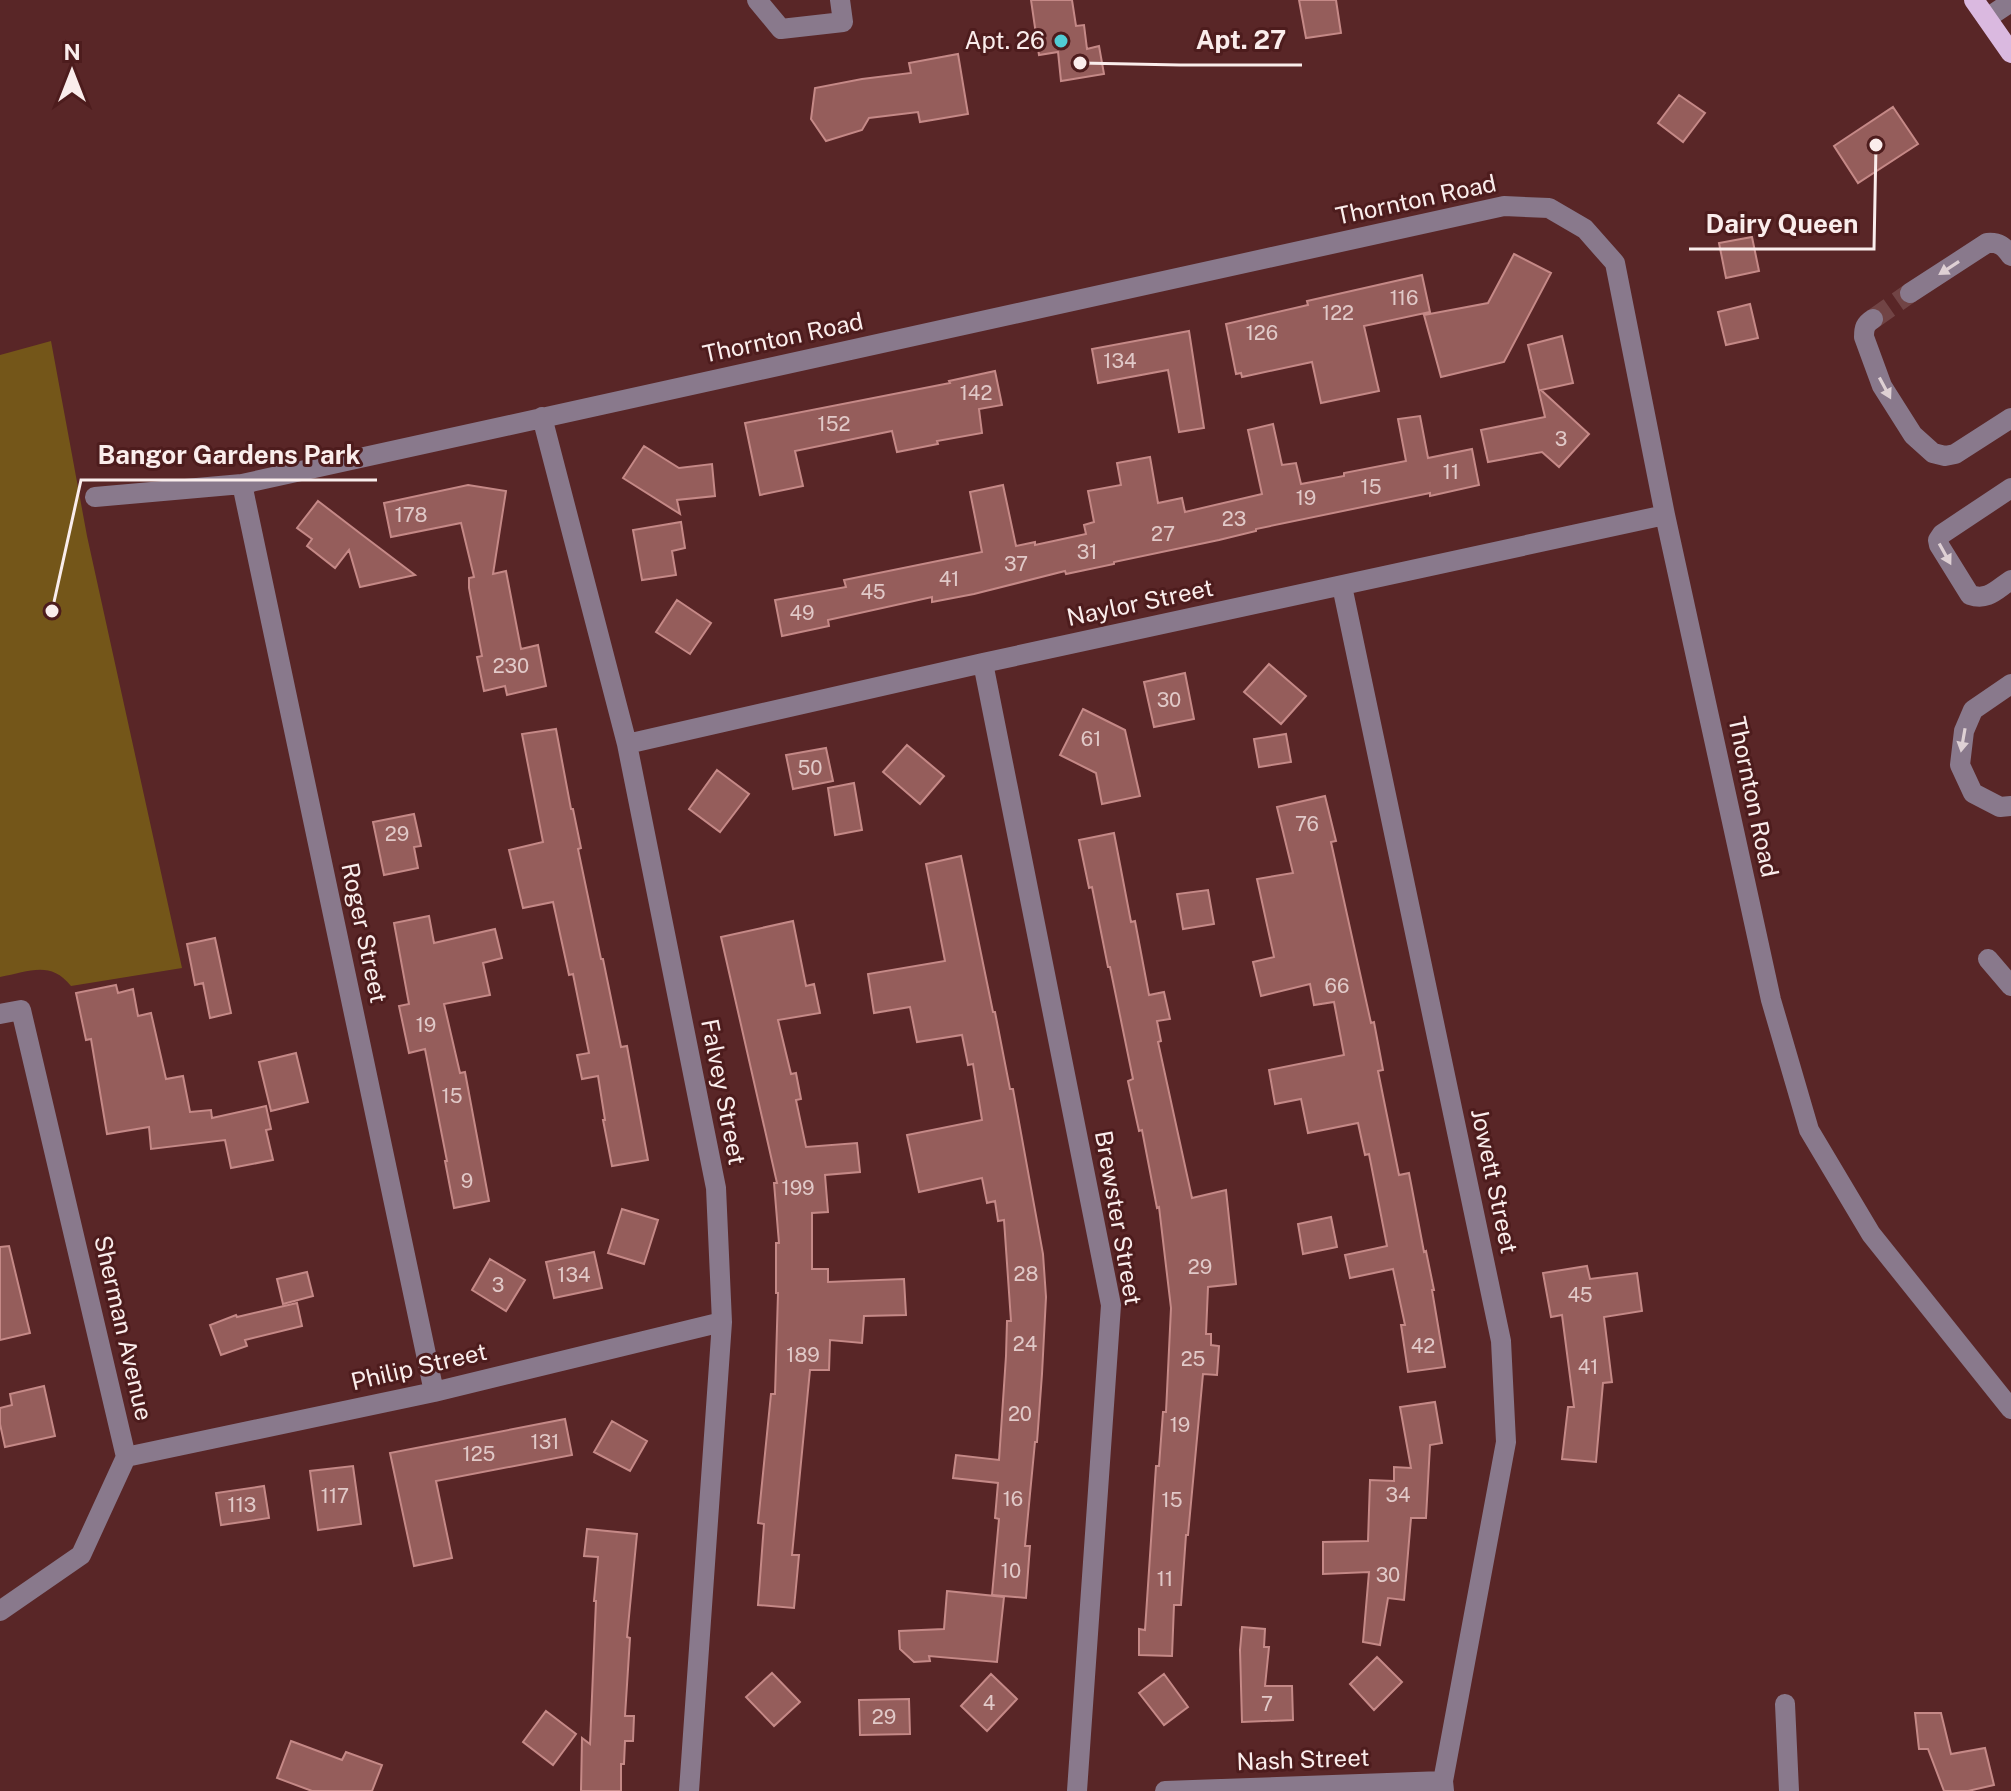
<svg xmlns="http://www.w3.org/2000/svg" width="2011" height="1791" font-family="'Public Sans',sans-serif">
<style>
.green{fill:#745619}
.building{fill:#955d5b;stroke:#c58987;stroke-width:2}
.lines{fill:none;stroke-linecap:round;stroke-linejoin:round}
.minor-tunnel{stroke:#714445;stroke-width:20;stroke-dasharray:20 10;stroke-linecap:butt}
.minor{stroke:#89798c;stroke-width:20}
.major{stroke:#dab9e0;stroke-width:20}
.oneway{fill:#ded0d4}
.poi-dot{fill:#51ccd4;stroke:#4d1c1d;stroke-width:3}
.labels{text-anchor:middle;stroke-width:6;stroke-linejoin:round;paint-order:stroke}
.number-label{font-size:20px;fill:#e1c9c8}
.poi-label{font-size:24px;fill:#faedec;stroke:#4d1c1d;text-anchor:end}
.street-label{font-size:24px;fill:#faedec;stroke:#4d1c1d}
.leader{fill:none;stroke:#faedec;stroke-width:3}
.callout-dot{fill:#faedec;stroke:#4d1c1d;stroke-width:3}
.callout-label{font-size:26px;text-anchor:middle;font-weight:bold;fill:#faedec;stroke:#4d1c1d;stroke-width:6;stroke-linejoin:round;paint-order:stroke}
</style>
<rect width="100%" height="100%" fill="#592627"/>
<path class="green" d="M51 341 87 536 182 968 71 986C50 960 29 972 0 977V355Z"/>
<path class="building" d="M1031 0H1072L1076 26 1084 25 1087 49 1099 46 1104 74 1061 81 1058 52 1039 55Z
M1299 0H1336L1341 33 1306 38Z
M958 54 968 114 920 122 918 112 869 118 862 130 826 141 811 119 815 88 862 79 911 73 909 63Z
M1679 95 1705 113 1683 142 1658 123Z
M1893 107 1918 144 1858 183 1834 146Z
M1752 237 1759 271 1726 278 1719 243Z
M1514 254 1551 273 1504 362 1441 377 1424 315 1488 303Z
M1422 275 1430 312 1364 326 1379 391 1321 403 1312 362 1242 377 1241 373 1236 374 1226 324 1308 305 1307 301Z
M1750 304 1758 338 1726 345 1718 312Z
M1189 331 1204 428 1179 432 1168 370 1098 383 1092 349Z
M1562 336 1573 383 1541 390 1589 434 1559 467 1542 452 1488 462 1481 430 1545 417 1528 345Z
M995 371 1002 405 979 409 982 433 937 441 938 444 897 452 892 431 795 451 803 486 760 495 745 423 950 383 949 381Z
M1420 416 1428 458 1472 449 1479 485 1430 496V493L1256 529V531L1219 540 1114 562V564L1066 574 1065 571 974 594 932 602V597L828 620 829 626 782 636 775 600 846 587 844 580 982 552 970 492 1003 485 1016 546 1035 542V545L1086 534 1084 525 1094 522 1088 491 1121 485 1117 463 1150 457 1158 503 1182 498 1185 512 1262 494 1248 430 1273 424 1282 465 1296 463 1301 484 1344 476V473L1406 461 1398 419Z
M644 446 679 468 712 464 715 496 677 500 680 514 623 478Z
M468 485 506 491 493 574 506 571 521 649 538 645 546 686 507 695 505 686 484 691 477 657 482 656 469 588V578L474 577 461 523 391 537 384 503Z
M318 501 361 534 415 575 360 587 349 550 335 568 307 546 312 539 297 528Z
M681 522 685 548 672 551 676 575 642 580 633 530Z
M677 600 711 623 690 654 656 632Z
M1269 664 1306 696 1281 724 1244 692Z
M1185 673 1194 719 1154 727 1144 682Z
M1083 709 1125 730 1140 796 1102 804 1096 773 1060 755Z
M556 729 571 809H573L581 848 578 849 601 959H603L621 1047 627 1046 648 1160 612 1166 603 1120H605L598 1076 582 1079 577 1055 589 1053 573 974 569 975 553 902 523 908 509 850 543 842 522 734Z
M1286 734 1291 762 1259 767 1254 739Z
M907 745 944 776 920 804 883 772Z
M826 748 833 781 793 789 786 755Z
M717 770 749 794 720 832 689 809Z
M854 783 862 830 835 835 828 788Z
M1325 796 1336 841 1331 842 1371 1023 1374 1022 1383 1070 1378 1071 1399 1175 1409 1173 1424 1252 1426 1251 1434 1290H1432L1445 1367 1408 1372 1401 1325H1405L1393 1269 1350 1278 1345 1255 1387 1246 1369 1154 1365 1155 1358 1123 1308 1133 1301 1099 1275 1104 1269 1070 1344 1055 1334 1002 1314 1005 1310 984 1261 996 1253 962 1274 957 1257 879 1293 873 1277 807Z
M414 814 421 846 414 847 418 868 384 875 373 822Z
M1114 833 1131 922 1135 921 1149 995 1164 992 1170 1019 1157 1021 1161 1041 1158 1042 1192 1198 1226 1190 1236 1284 1208 1287 1206 1334H1211V1345L1219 1346 1217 1375 1203 1374 1188 1535H1186L1181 1605H1174L1172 1656 1139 1655V1629L1145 1630 1156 1466H1159L1163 1412H1166L1171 1308 1159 1207 1157 1208 1142 1130 1139 1131 1128 1081 1133 1079 1110 967H1108L1092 887 1089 888 1079 840Z
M961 856 993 1012H995L1010 1089H1013L1043 1254 1046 1297 1042 1374 1037 1442H1035L1025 1546H1030L1026 1598 992 1595 999 1519 995 1518 998 1483 953 1478 956 1455 999 1460 1006 1356 1007 1321H1011L1004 1220 998 1221 995 1201 987 1203 982 1178 919 1192 907 1135 982 1120 973 1064 968 1065 962 1035 917 1042 910 1007 874 1013 868 974 945 961 926 864Z
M1208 890 1214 924 1183 929 1177 894Z
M429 916 434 943 495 929 502 958 483 963 490 995 444 1004 460 1073 465 1072 489 1201 454 1208 445 1161H447L425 1049 409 1053 399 1006 409 1004 394 923Z
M793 921 806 986 814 984 820 1013 778 1020 791 1074 796 1073 801 1099 796 1100 806 1147 857 1143 860 1172 825 1175 828 1212 812 1213V1269H828V1282L904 1279 906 1315 864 1316 862 1343 830 1340 829 1370H810L792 1555H799L794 1608 758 1605 764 1524 758 1523 771 1394H775L778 1293H776V1243H779L774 1183H777L721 937Z
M215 938 231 1013 210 1018 203 983 195 985 187 944Z
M116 985 118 993 133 989 138 1016 151 1013 166 1079 183 1076 190 1112 211 1110 212 1118 266 1106 271 1129 266 1130 273 1160 231 1168 225 1140 151 1149 149 1127 107 1134 91 1039 86 1040 76 993Z
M296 1053 308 1102 271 1111 259 1062Z
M622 1209 658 1220 644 1264 608 1253Z
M1331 1217 1337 1247 1303 1254 1298 1224Z
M9 1246 30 1333 0 1340V1247Z
M594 1252 602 1288 554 1298 546 1262Z
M490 1259 525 1280 506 1311 472 1290Z
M1587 1266 1590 1279 1637 1273 1642 1311 1604 1317 1612 1382 1603 1383 1596 1462 1562 1459 1568 1407H1574L1562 1315 1551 1317 1543 1273Z
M307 1272 313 1296 283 1304 277 1279Z
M297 1303 302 1326 245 1340 247 1346 221 1355 210 1325 236 1315 237 1317Z
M44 1386 55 1436 5 1447 0 1424V1408L12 1405 10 1394Z
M1435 1402 1442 1443 1430 1445 1426 1518H1411L1404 1600 1388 1598 1380 1645 1363 1642 1369 1572 1323 1574V1542L1368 1541 1370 1480 1394 1481V1467L1411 1468 1400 1407Z
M565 1419 572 1455 436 1481 452 1558 414 1566 390 1453Z
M612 1421 647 1441 630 1471 594 1452Z
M353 1466 361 1524 318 1530 310 1471Z
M264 1486 269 1518 221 1525 216 1493Z
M587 1529 637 1534 627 1637 630 1638 625 1716H634L633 1741H625L624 1764H621V1791H581L582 1738 590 1744 596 1601H594L598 1557 584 1556Z
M947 1591 1004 1597 997 1662 929 1656 930 1661 914 1662 900 1649 899 1631 944 1629Z
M1242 1627 1265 1629 1264 1647H1269L1265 1686H1292L1293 1720 1242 1722 1240 1650Z
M1377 1657 1402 1682 1374 1710 1350 1684Z
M772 1673 800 1702 774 1726 746 1697Z
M991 1674 1017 1699 987 1731 961 1706Z
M1164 1674 1188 1707 1164 1725 1139 1693Z
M909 1699 910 1734 860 1735 859 1700Z
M546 1711 576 1734 553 1765 523 1742Z
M1915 1713H1941L1951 1754 1985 1748 1994 1785 1968 1791H1944L1928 1749H1919Z
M291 1741 342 1760 346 1752 382 1765 372 1791H312L277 1778Z"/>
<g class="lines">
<path class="minor-tunnel" d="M1873 319 1910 293"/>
<path class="minor" d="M757 0 781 29 843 22 840 0
M1987 18 2011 2
M1910 293 1987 243C1999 242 2004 246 2011 256
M1873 319C1865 324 1864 328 1864 337L1882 386 1913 435 1933 453 1945 456 1955 454 2011 418
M542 417 627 744 716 1188 722 1322 689 1791
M242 484 434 1392
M2011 488 1942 534 1938 540 1939 545 1970 595C1988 601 1996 590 2011 580
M95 497 242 484 1504 206 1549 208 1585 229 1615 263 1665 515 1771 1000 1809 1130 1871 1234 2011 1409
M1342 586 1501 1341 1506 1442 1443 1781 1444 1791
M983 663 1111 1305 1077 1791
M2011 684 1973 710 1964 731 1960 765 1973 793 2000 807 2011 806
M627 744 983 663 1665 515
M1988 959 2011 986
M0 1014 21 1010 126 1457 81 1555 0 1611
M126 1457 434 1392 722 1322
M1785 1704 1789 1791
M1165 1791 1443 1781"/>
<path class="major" d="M1974 0 2011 53"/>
</g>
<defs><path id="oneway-solid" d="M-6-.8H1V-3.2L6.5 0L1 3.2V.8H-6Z" transform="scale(2)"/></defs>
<g class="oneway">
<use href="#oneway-solid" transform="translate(1949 268) rotate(147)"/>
<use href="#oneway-solid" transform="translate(1885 388) rotate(62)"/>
<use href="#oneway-solid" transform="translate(1945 554) rotate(61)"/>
<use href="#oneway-solid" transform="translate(1963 740) rotate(100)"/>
</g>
<circle class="poi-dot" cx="1061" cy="41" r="8"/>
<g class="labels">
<g class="number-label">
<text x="1404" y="305">116</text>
<text x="1338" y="320">122</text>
<text x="1262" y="340">126</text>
<text x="1120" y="368">134</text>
<text x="976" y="400">142</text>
<text x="834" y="431">152</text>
<text x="1561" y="446">3</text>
<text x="1451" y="479">11</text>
<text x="1371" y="494">15</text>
<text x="1306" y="505">19</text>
<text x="411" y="522">178</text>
<text x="1234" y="526">23</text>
<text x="1163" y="541">27</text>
<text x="1087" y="559">31</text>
<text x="1016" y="571">37</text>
<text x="949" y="586">41</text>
<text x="873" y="599">45</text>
<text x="802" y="620">49</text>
<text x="511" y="673">230</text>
<text x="1169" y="707">30</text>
<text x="1091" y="746">61</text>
<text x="810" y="775">50</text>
<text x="1307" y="831">76</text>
<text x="397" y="841">29</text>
<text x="1337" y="993">66</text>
<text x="426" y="1032">19</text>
<text x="452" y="1103">15</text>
<text x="467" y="1188">9</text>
<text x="798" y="1195">199</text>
<text x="1200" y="1274">29</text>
<text x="1026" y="1281">28</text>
<text x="574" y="1282">134</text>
<text x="498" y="1292">3</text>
<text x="1580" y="1302">45</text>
<text x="1025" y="1351">24</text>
<text x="1423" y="1353">42</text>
<text x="803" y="1362">189</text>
<text x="1193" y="1366">25</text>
<text x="1588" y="1374">41</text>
<text x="1020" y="1421">20</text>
<text x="1180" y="1432">19</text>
<text x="545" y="1449">131</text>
<text x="479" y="1461">125</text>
<text x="1398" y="1502">34</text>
<text x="335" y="1503">117</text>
<text x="1013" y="1506">16</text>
<text x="1172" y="1507">15</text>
<text x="242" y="1512">113</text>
<text x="1011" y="1578">10</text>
<text x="1388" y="1582">30</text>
<text x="1165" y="1586">11</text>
<text x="989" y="1710">4</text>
<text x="1267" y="1711">7</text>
<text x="884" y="1724">29</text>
</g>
<g class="poi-label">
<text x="1045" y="49">Apt. 26</text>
</g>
<g class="street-label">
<text transform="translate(1416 200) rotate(-12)" y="8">Thornton Road</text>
<text transform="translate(783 338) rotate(-12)" y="8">Thornton Road</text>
<text transform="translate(1140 603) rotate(-12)" y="8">Naylor Street</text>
<text transform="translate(1753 797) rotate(78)" y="8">Thornton Road</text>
<text transform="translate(364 933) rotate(78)" y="8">Roger Street</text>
<text transform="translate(723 1092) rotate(79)" y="8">Falvey Street</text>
<text transform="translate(1494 1181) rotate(78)" y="8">Jowett Street</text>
<text transform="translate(1118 1218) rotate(80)" y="8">Brewster Street</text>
<text transform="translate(123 1328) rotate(77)" y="8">Sherman Avenue</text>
<text transform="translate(419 1367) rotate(-13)" y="8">Philip Street</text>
<text transform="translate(1303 1760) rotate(-2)" y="8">Nash Street</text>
</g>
</g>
<path class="leader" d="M1080 63L1180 65H1302M1876 145L1874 249H1689M52 611L81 480H377"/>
<g class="callout-dot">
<circle cx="1080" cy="63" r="8"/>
<circle cx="1876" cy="145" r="8"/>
<circle cx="52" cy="611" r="8"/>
</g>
<g class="callout-label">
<text x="1241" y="49">Apt. 27</text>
<text x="1782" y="233">Dairy Queen</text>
<text x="229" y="464">Bangor Gardens Park</text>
</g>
<g transform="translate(72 72)" stroke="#4d1c1d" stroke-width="6" paint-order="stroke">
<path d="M0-6L14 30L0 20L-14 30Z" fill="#faedec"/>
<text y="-12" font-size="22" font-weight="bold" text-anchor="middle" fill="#faedec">N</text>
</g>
</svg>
